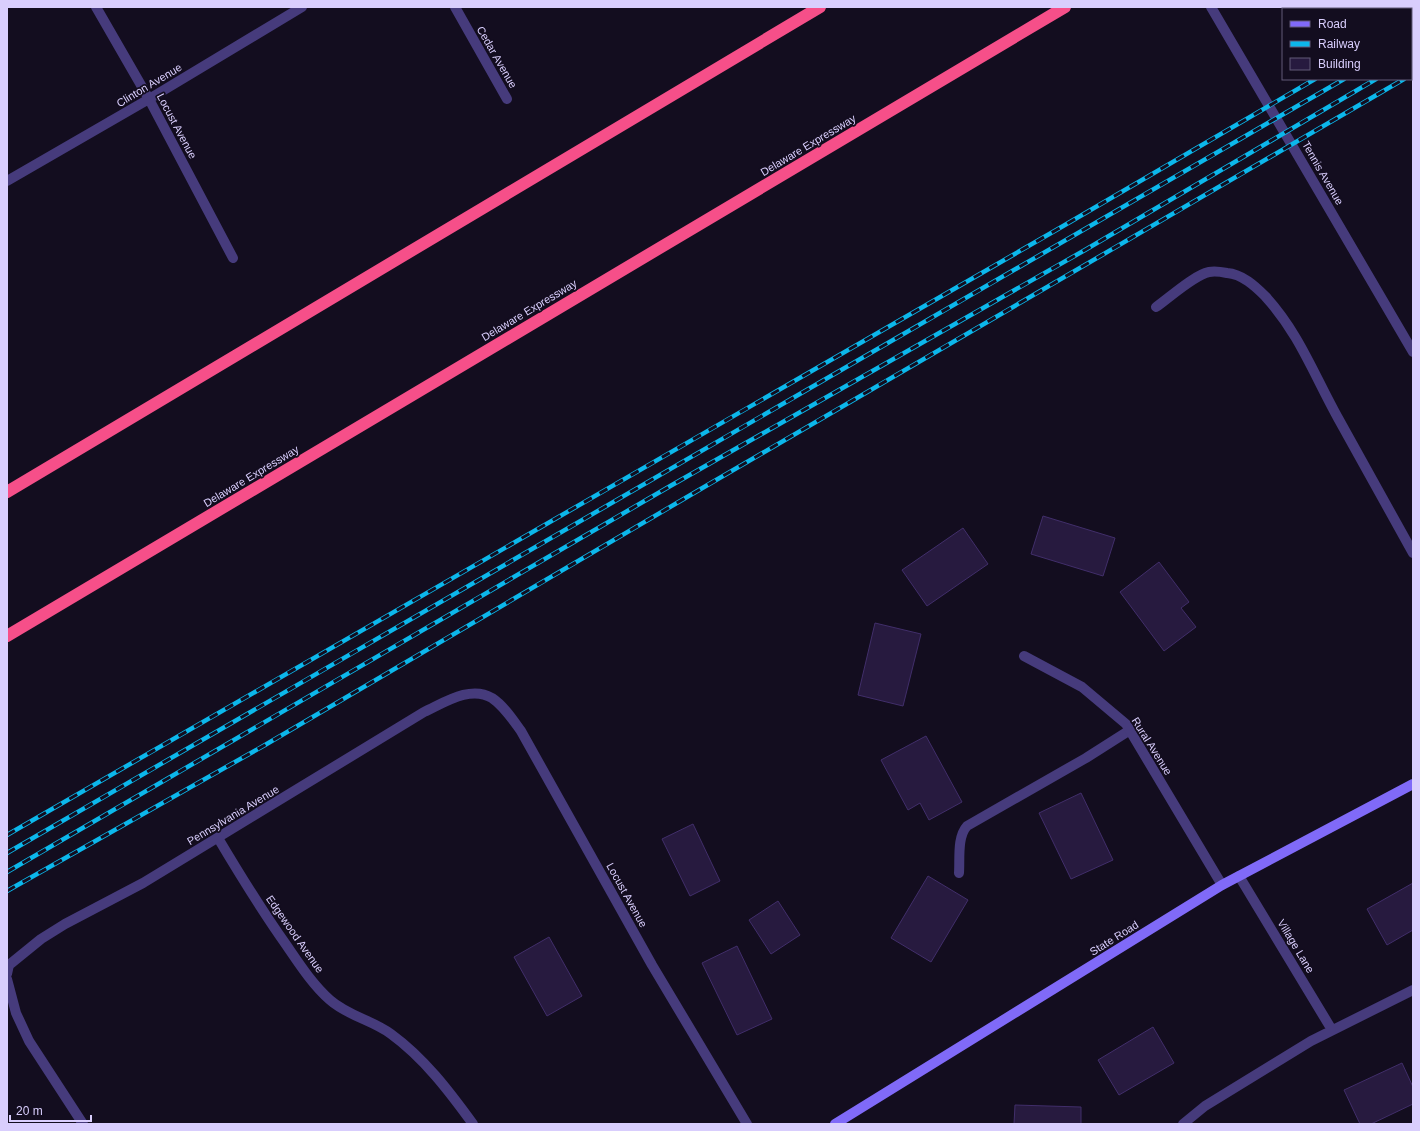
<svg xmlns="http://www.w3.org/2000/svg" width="1420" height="1131" font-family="Helvetica,sans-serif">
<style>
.building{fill:#271a3f;stroke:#412e6a}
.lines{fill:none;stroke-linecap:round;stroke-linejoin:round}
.lane{stroke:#463b7c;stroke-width:10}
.street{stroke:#463b7c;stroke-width:10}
.secondary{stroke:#806af8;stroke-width:10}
.highway{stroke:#f64f89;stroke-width:12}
.rail-casing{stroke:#0cb7eb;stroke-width:4.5}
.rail{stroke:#130d1f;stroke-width:3;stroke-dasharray:9;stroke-linecap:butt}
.labels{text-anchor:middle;stroke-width:3.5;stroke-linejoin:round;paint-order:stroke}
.street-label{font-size:11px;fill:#d9cefd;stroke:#130d1f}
</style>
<rect width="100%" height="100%" fill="#130d1f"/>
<path class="building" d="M1043 516 1115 538 1103 576 1031 554Z
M963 528 988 564 927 606 902 570Z
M1159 562 1189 602 1181 608 1196 627 1164 651 1120 592Z
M875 623 921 634 903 706 858 695Z
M926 736 962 802 929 820 920 803 908 810 881 760Z
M1081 793 1113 860 1071 879 1039 813Z
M693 824 720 881 690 896 662 839Z
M928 876 968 900 931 962 891 938Z
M1413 883V930L1387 945 1367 909Z
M778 901 800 935 771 954 749 920Z
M549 937 582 996 547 1016 514 957Z
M737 946 772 1019 737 1035 702 963Z
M1153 1027 1174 1063 1119 1095 1098 1060Z
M1402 1063 1413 1087V1104L1371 1124H1360L1344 1090Z
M1015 1105 1081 1107V1124H997H1014Z"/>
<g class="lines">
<path class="lane" d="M1156 307C1169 298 1194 275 1209 272 1214 271 1222 272 1227 273 1242 274 1255 286 1265 296 1299 333 1314 375 1338 418 1363 463 1388 508 1413 553
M959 873C960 859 957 837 967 826L1086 758 1130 730"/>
<path class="street" d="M96 7 149 99 233 258
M455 7 507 99
M1211 7 1413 352
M7 181 149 99 302 7
M1024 656 1082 687 1126 724 1222 885
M218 838C240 875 262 911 287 946 300 965 313 985 330 1000 348 1016 372 1020 391 1034 424 1058 449 1091 473 1124
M1239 876 1332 1030
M7 974 9 965 41 939 65 924 143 883 424 712C444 703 470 685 492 698 504 706 513 720 521 731L652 965 747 1124
M7 979 16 1013 29 1041 83 1124
M1183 1124 1205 1106 1311 1041 1413 990"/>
<path class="secondary" d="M835 1124 1222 885 1413 784"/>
<path class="highway" d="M7 492 820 7
M7 636 1065 7"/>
<g class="rail-casing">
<path id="rail" d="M1411 24 1413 22
M1411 40 1413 39
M1411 59 1413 58
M1411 75 1413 74
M7 835 1058 229 1315 79
M7 853 1344 79
M7 872 672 485 1085 250 1376 79
M7 891 265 745 699 490 1404 79"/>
</g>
<use href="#rail" class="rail"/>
</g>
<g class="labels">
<g class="street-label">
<text transform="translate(497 57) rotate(60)" y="4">Cedar Avenue</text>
<text transform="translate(149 85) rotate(-31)" y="4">Clinton Avenue</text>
<text transform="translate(177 126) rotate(62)" y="4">Locust Avenue</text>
<text transform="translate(808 145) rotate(-31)" y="4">Delaware Expressway</text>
<text transform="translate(1323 173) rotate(60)" y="4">Tennis Avenue</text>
<text transform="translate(529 310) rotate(-31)" y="4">Delaware Expressway</text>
<text transform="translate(251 476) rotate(-31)" y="4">Delaware Expressway</text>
<text transform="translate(1152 746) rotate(58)" y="4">Rural Avenue</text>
<text transform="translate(233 815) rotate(-31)" y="4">Pennsylvania Avenue</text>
<text transform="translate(627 895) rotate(61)" y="4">Locust Avenue</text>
<text transform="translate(295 934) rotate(55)" y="4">Edgewood Avenue</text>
<text transform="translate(1114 938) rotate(-32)" y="4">State Road</text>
<text transform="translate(1296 946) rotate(59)" y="4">Village Lane</text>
</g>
</g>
<rect width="1420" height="1131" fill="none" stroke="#d9cefd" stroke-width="16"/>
<rect x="1282" y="8" width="130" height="72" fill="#130d1f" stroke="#625a78"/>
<rect x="1290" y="21" width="20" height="6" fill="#806af8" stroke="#625a78"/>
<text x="1318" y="28" font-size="12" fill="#d9cefd">Road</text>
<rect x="1290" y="41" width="20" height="6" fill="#0cb7eb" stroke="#625a78"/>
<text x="1318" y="48" font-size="12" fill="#d9cefd">Railway</text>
<rect x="1290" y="58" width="20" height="12" fill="#271a3f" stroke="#625a78"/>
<text x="1318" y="68" font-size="12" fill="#d9cefd">Building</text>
<path d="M10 1115v6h81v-6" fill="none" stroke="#d9cefd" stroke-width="2"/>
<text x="16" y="1115" font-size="12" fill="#d9cefd" stroke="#130d1f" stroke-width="3" paint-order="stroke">20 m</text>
</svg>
